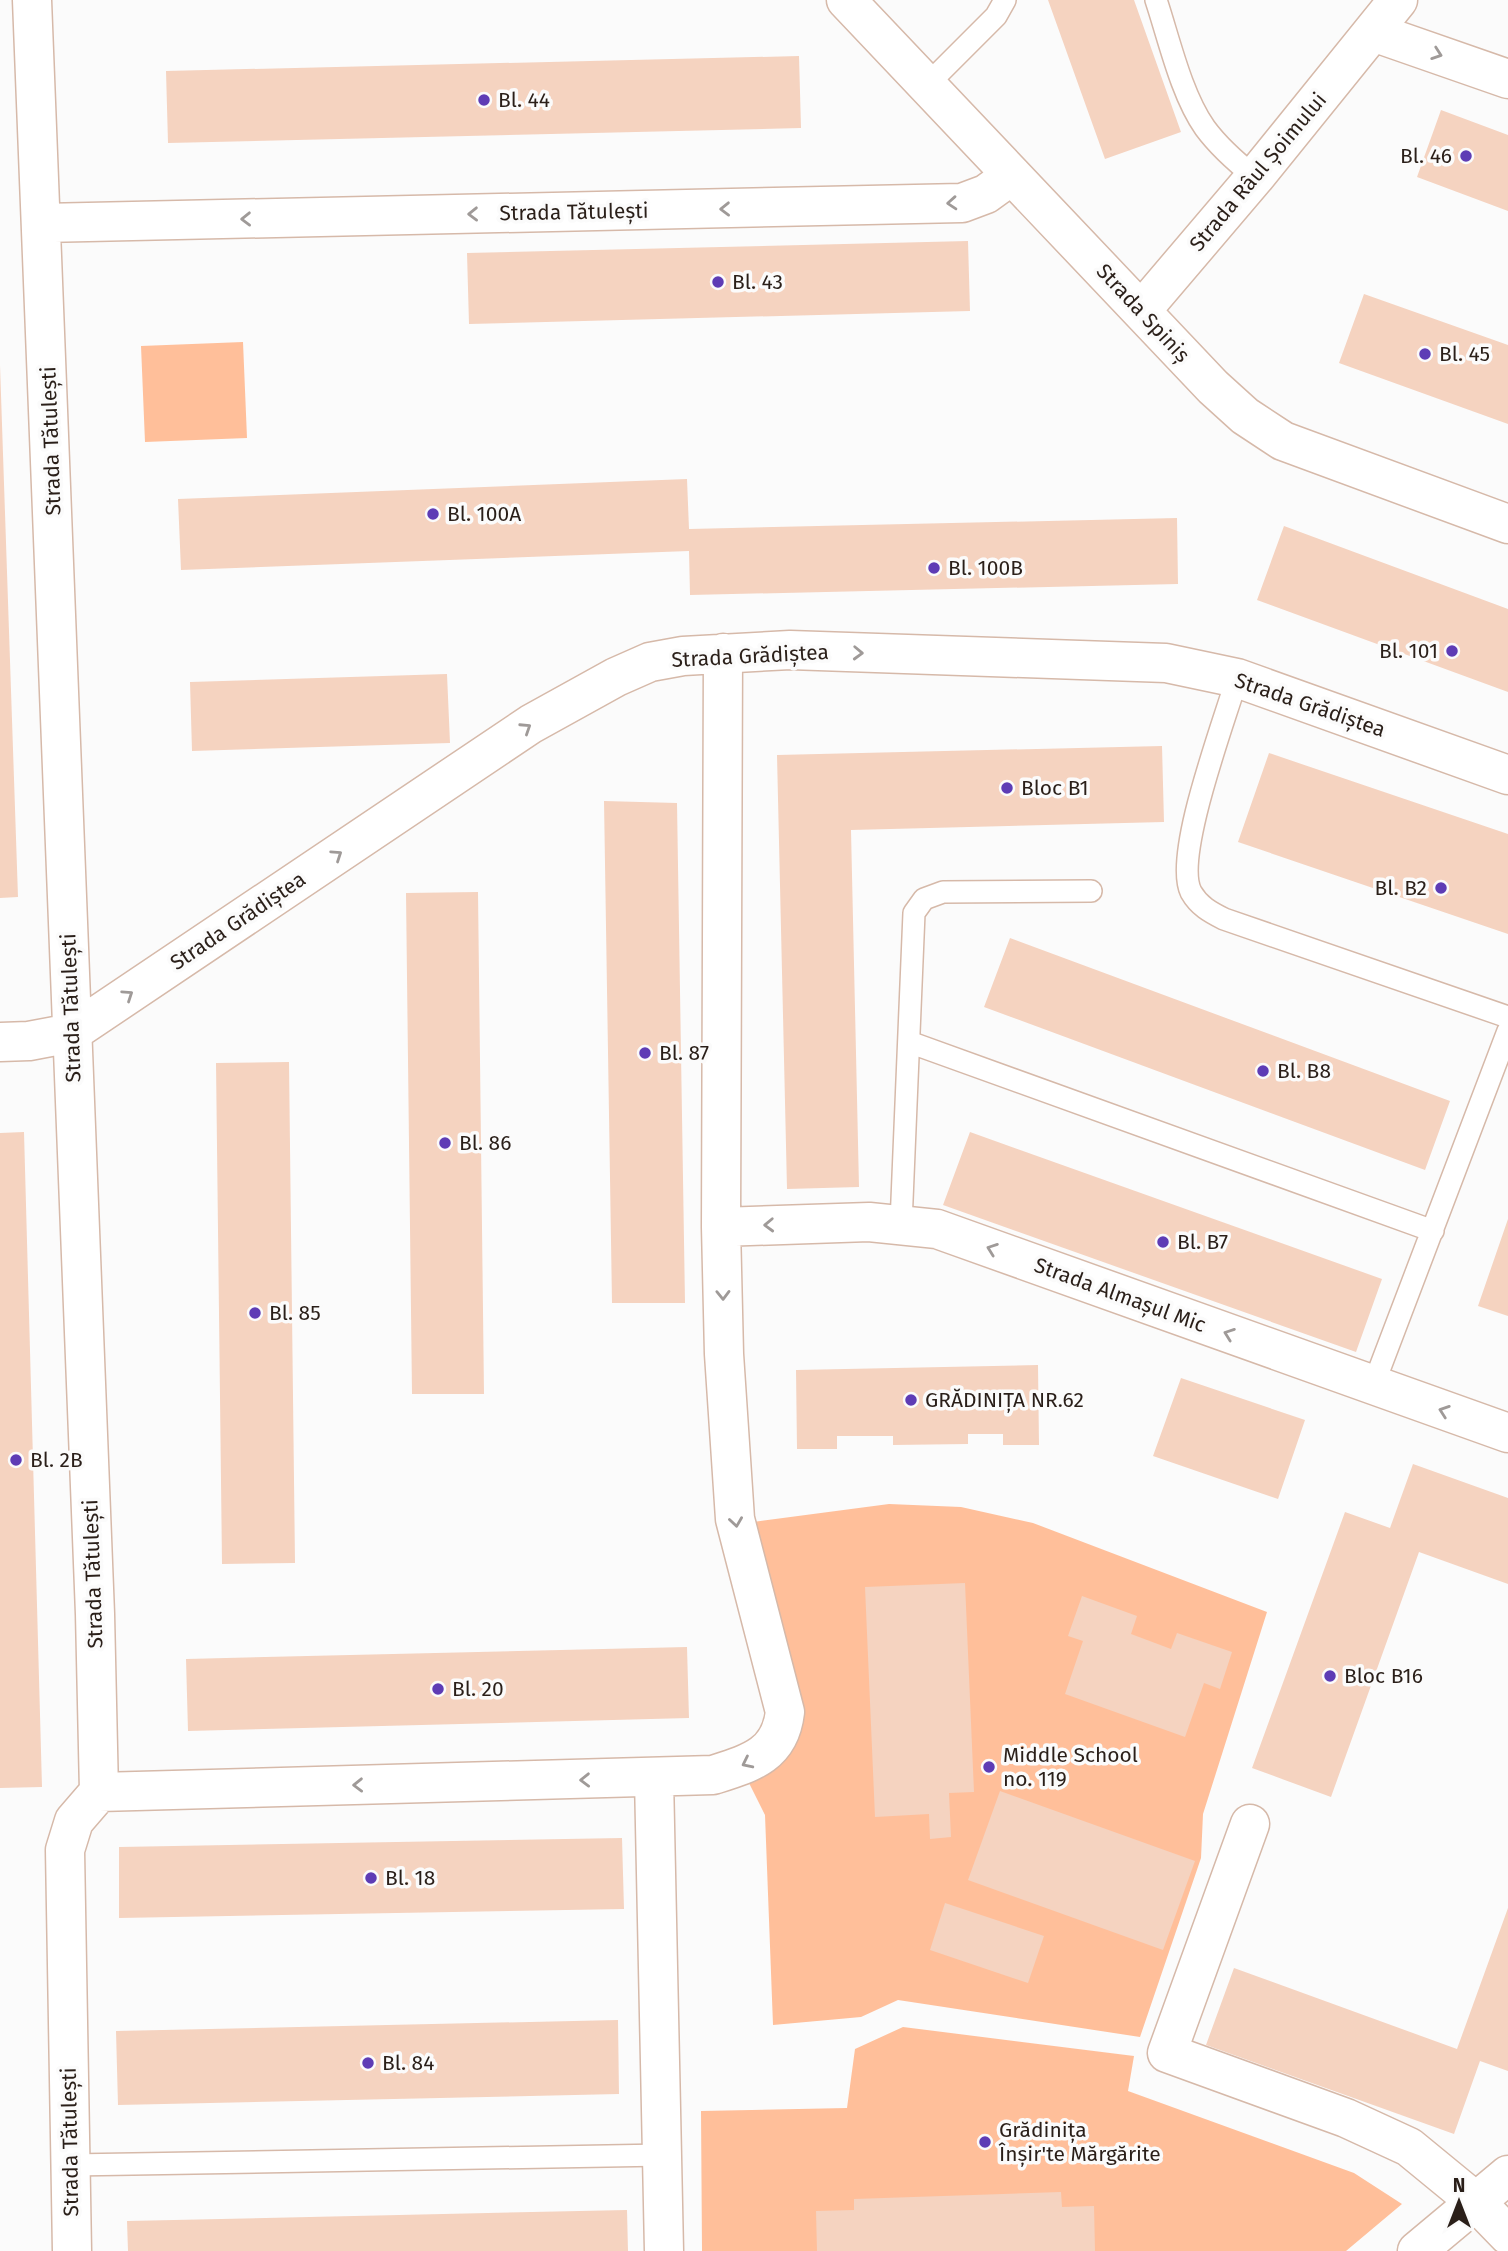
<svg xmlns="http://www.w3.org/2000/svg" width="1508" height="2251" font-family="'Fira Sans',sans-serif">
<style>
.green{fill:#ffbf9a}
.building{fill:#f5d3c0}
.lines{fill:none;stroke-linecap:round;stroke-linejoin:round}
.service-casing{stroke:#d6b9a9;stroke-width:24}
.minor-casing{stroke:#d6b9a9;stroke-width:41}
.service{stroke:#fff;stroke-width:21}
.minor{stroke:#fff;stroke-width:38}
.oneway{stroke:#9f9a98}
.poi-dot{fill:#5e3cb5;stroke:#fbfbfb;stroke-width:2.5}
.labels{text-anchor:middle;stroke-width:7;stroke-linejoin:round;paint-order:stroke}
.poi-label{font-size:21px;fill:#2a1f19;stroke:#fbfbfb;text-anchor:start}
.street-label{font-size:21px;fill:#2a1f19;stroke:#fbfbfb}
</style>
<rect width="100%" height="100%" fill="#fbfbfb"/>
<path class="green" d="M243 342 247 438 145 442 141 346Z
M889 1504 961 1507 1033 1523 1267 1612 1203 1814 1201 1858 1140 2037 898 2000 861 2017 773 2025 765 1815 745 1775 774 1759 753 1522Z
M903 2027 1134 2056 1128 2091 1354 2173 1402 2204 1346 2251H702L701 2111 847 2108 855 2049Z"/>
<path class="building" d="M1048 0H1134L1181 132 1105 159Z
M799 56 801 128 168 143 166 71Z
M1441 110 1508 135V211L1417 177Z
M968 241 970 311 469 324 467 253Z
M1364 294 1508 345V424L1339 363Z
M0 365 18 897 0 898Z
M687 479 689 529 1177 518 1178 584 690 595 689 551 181 570 178 499Z
M1284 526 1508 609V692L1257 600Z
M447 674 450 743 192 751 190 682Z
M1162 746 1164 822 851 830 859 1187 787 1189 777 755Z
M1269 753 1508 834V934L1238 842Z
M604 801 677 803 685 1303H612Z
M478 892 484 1394H412L406 893Z
M1010 938 1450 1101 1425 1170 984 1007Z
M289 1062 295 1563 222 1564 216 1063Z
M24 1132 42 1787 0 1788V1133Z
M970 1132 1382 1279 1356 1352 943 1205Z
M1508 1219V1316L1478 1306Z
M1038 1365 1039 1445H1003V1434H968V1444L893 1445V1436H837V1449H797L796 1370Z
M1181 1378 1305 1420 1278 1499 1153 1456Z
M1413 1464 1508 1498V1584L1419 1552 1331 1797 1252 1768 1345 1512 1390 1528Z
M965 1583 974 1792 949 1793 951 1837 930 1839 929 1814 875 1817 865 1587Z
M1082 1596 1137 1616 1131 1634 1171 1649 1177 1633 1232 1652 1220 1689 1204 1683 1185 1737 1065 1694 1083 1641 1068 1636Z
M687 1647 689 1718 188 1731 186 1659Z
M1000 1791 1195 1861 1163 1950 968 1880Z
M622 1838 624 1909 119 1918V1847Z
M945 1903 1044 1936 1028 1983 930 1950Z
M1508 1908V2071L1480 2061 1454 2134 1206 2045 1234 1968 1457 2049Z
M618 2020 619 2094 118 2105 116 2031Z
M1061 2192 1062 2207 1094 2206 1095 2251H817L816 2211 854 2210V2199Z
M627 2210 628 2251H128L127 2221Z"/>
<g class="lines">
<g class="service-casing">
<path id="service" d="M1156 0C1169 39 1181 94 1205 128 1219 147 1236 162 1255 177
M927 85 996 16 1005 0
M1237 678C1225 720 1173 856 1191 892 1199 906 1210 912 1224 919L1508 1017
M909 1042 1433 1231
M901 1224 914 913 924 899 943 892 1091 891
M1373 1386 1508 1031
M71 2165 664 2155"/>
</g>
<g class="minor-casing">
<path id="minor" d="M32 0 95 1614 99 1792 74 1821 65 1850 72 2251
M846 0 1213 387 1245 416 1283 441 1508 524
M1373 32 1508 79
M43 223 962 203 986 194 1012 175
M1141 311 1255 177 1398 0
M0 1042 29 1041 71 1033 531 724 616 677 650 662 683 656 790 650 1166 663 1237 678 1508 775
M721 1227 869 1222 937 1229 1508 1433
M654 1778 664 2251
M99 1792 713 1775C751 1763 780 1755 785 1712L735 1519 724 1354 721 1227 723 653
M1250 1824 1167 2053 1346 2118 1409 2147 1476 2202 1508 2235
M1417 2251 1508 2175"/>
</g>
<use href="#service" class="service"/>
<use href="#minor" class="minor"/>
</g>
<defs><path id="oneway-chevron" d="M-2-3.5L2.5 0L-2 3.5" fill="none" stroke-width="1.6" stroke-linecap="round" stroke-linejoin="round" transform="scale(1.75)"/></defs>
<g class="oneway">
<use href="#oneway-chevron" transform="translate(1437 54) rotate(19)"/>
<use href="#oneway-chevron" transform="translate(952 203) rotate(176)"/>
<use href="#oneway-chevron" transform="translate(725 209) rotate(179)"/>
<use href="#oneway-chevron" transform="translate(473 214) rotate(179)"/>
<use href="#oneway-chevron" transform="translate(246 219) rotate(179)"/>
<use href="#oneway-chevron" transform="translate(858 653) rotate(2)"/>
<use href="#oneway-chevron" transform="translate(526 728) rotate(-33)"/>
<use href="#oneway-chevron" transform="translate(337 855) rotate(-34)"/>
<use href="#oneway-chevron" transform="translate(128 995) rotate(-34)"/>
<use href="#oneway-chevron" transform="translate(769 1225) rotate(178)"/>
<use href="#oneway-chevron" transform="translate(992 1249) rotate(-160)"/>
<use href="#oneway-chevron" transform="translate(723 1295) rotate(89)"/>
<use href="#oneway-chevron" transform="translate(1229 1334) rotate(-160)"/>
<use href="#oneway-chevron" transform="translate(1444 1411) rotate(-161)"/>
<use href="#oneway-chevron" transform="translate(736 1522) rotate(82)"/>
<use href="#oneway-chevron" transform="translate(747 1763) rotate(154)"/>
<use href="#oneway-chevron" transform="translate(585 1780) rotate(179)"/>
<use href="#oneway-chevron" transform="translate(358 1785) rotate(179)"/>
</g>
<g class="poi-dot">
<circle cx="484" cy="100" r="7"/>
<circle cx="1466" cy="156" r="7"/>
<circle cx="718" cy="282" r="7"/>
<circle cx="1425" cy="354" r="7"/>
<circle cx="433" cy="514" r="7"/>
<circle cx="934" cy="568" r="7"/>
<circle cx="1452" cy="651" r="7"/>
<circle cx="1007" cy="788" r="7"/>
<circle cx="1441" cy="888" r="7"/>
<circle cx="645" cy="1053" r="7"/>
<circle cx="1263" cy="1071" r="7"/>
<circle cx="445" cy="1143" r="7"/>
<circle cx="1163" cy="1242" r="7"/>
<circle cx="255" cy="1313" r="7"/>
<circle cx="911" cy="1400" r="7"/>
<circle cx="16" cy="1460" r="7"/>
<circle cx="1330" cy="1676" r="7"/>
<circle cx="438" cy="1689" r="7"/>
<circle cx="989" cy="1767" r="7"/>
<circle cx="371" cy="1878" r="7"/>
<circle cx="368" cy="2063" r="7"/>
<circle cx="985" cy="2142" r="7"/>
</g>
<g class="labels">
<g class="poi-label">
<text x="498" y="107">Bl. 44</text>
<text x="1452" y="163" text-anchor="end">Bl. 46</text>
<text x="732" y="289">Bl. 43</text>
<text x="1439" y="361">Bl. 45</text>
<text x="447" y="521">Bl. 100A</text>
<text x="948" y="575">Bl. 100B</text>
<text x="1438" y="658" text-anchor="end">Bl. 101</text>
<text x="1021" y="795">Bloc B1</text>
<text x="1427" y="895" text-anchor="end">Bl. B2</text>
<text x="659" y="1060">Bl. 87</text>
<text x="1277" y="1078">Bl. B8</text>
<text x="459" y="1150">Bl. 86</text>
<text x="1177" y="1249">Bl. B7</text>
<text x="269" y="1320">Bl. 85</text>
<text x="925" y="1407">GRĂDINIȚA NR.62</text>
<text x="30" y="1467">Bl. 2B</text>
<text x="1344" y="1683">Bloc B16</text>
<text x="452" y="1696">Bl. 20</text>
<text x="1003" y="1762">Middle School<tspan x="1003" dy="24">no. 119</tspan></text>
<text x="385" y="1885">Bl. 18</text>
<text x="382" y="2070">Bl. 84</text>
<text x="999" y="2137">Grădinița<tspan x="999" dy="24">Înșir'te Mărgărite</tspan></text>
</g>
<g class="street-label">
<text transform="translate(1258 172) rotate(-50)" y="7">Strada Râul Șoimului</text>
<text transform="translate(574 212) rotate(-1)" y="7">Strada Tătulești</text>
<text transform="translate(1143 313) rotate(47)" y="7">Strada Spiniș</text>
<text transform="translate(51 441) rotate(-92)" y="7">Strada Tătulești</text>
<text transform="translate(750 656) rotate(-3)" y="7">Strada Grădiștea</text>
<text transform="translate(1310 705) rotate(19)" y="7">Strada Grădiștea</text>
<text transform="translate(238 921) rotate(-34)" y="7">Strada Grădiștea</text>
<text transform="translate(71 1008) rotate(-92)" y="7">Strada Tătulești</text>
<text transform="translate(1120 1295) rotate(20)" y="7">Strada Almașul Mic</text>
<text transform="translate(93 1574) rotate(-92)" y="7">Strada Tătulești</text>
<text transform="translate(70 2142) rotate(-91)" y="7">Strada Tătulești</text>
</g>
</g>
<g transform="translate(1459 2202)" stroke="#fbfbfb" stroke-width="5" paint-order="stroke">
<path d="M0-5L12 26L0 18L-12 26Z" fill="#2a1f19"/>
<text y="-10" font-size="19" font-weight="bold" text-anchor="middle" fill="#2a1f19">N</text>
</g>
</svg>
